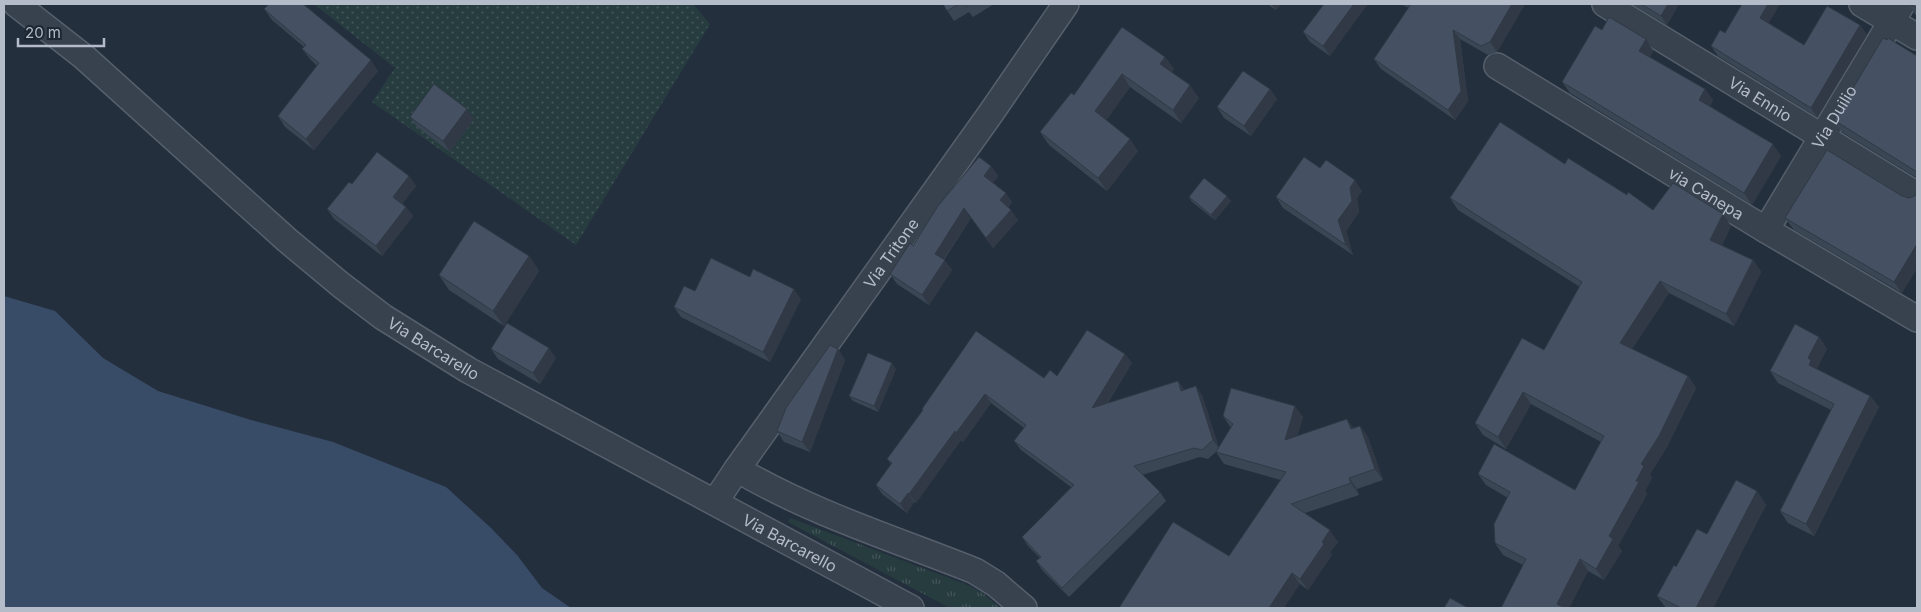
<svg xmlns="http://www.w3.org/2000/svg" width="1921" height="612" font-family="Inter,sans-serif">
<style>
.grass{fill:url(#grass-tufts)}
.garden{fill:url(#garden-dots)}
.water{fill:#394c67}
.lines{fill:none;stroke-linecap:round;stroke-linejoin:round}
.street-casing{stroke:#565f6c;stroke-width:28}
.street{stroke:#38414e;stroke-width:25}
.wall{fill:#3b4654}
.shaded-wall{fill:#303945}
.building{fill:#455162;stroke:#303945}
.labels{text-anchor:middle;stroke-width:4;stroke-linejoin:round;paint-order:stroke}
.street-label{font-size:16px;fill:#b4bcc9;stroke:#1d2633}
</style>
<defs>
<pattern id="grass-tufts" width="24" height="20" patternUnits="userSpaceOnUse" patternTransform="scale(1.25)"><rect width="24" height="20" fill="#263c3f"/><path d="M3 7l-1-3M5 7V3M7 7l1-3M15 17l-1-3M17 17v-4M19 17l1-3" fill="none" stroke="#435659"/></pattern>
<pattern id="garden-dots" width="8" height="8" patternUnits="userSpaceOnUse" patternTransform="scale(1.25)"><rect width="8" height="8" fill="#263c3f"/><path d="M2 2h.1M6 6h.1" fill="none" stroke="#435659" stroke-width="1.8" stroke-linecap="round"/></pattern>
</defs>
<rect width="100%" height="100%" fill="#242f3e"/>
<path class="grass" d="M790 518 970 586 984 594 1000 608H950L788 522Z"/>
<path class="garden" d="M314 4H693L710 24 576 245 372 102 395 68Z"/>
<path class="water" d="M4 296 55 311 103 358 158 391 251 420 333 442 446 487 491 528 517 555 542 588 571 608H4Z"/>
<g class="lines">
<g class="street-casing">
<g id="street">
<path id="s1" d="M16 4 84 57 287 240 341 285 383 317 468 370 911 608"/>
<path id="s2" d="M1605 4 1917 195"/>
<path d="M1862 4 1917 37"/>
<path id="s3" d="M1497 66 1766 230 1917 319"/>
<path id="s4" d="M1766 230 1902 4"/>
<path d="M737 469C811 513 895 539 975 571L996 584 1024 608"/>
<path id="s5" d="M715 502 737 469 991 113 1066 4"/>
</g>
</g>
<use href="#street" class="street"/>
</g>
<path class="wall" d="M943 4H994L973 17 969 12 954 21Z
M1267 4H1281L1276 10Z
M1324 4 1330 56 1310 42 1303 32Z
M1401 4H1525L1497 52 1488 55 1460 39 1468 101 1455 120 1381 69 1374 59 1409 8Z
M1632 4H1679L1667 25Z
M1908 4H1917V17Z
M264 9 378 71 314 150 285 127 278 116 317 66 310 59 302 49 304 47 272 20Z
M1769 23 1804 45 1860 25 1867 35 1817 117 1718 56 1711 46 1725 33Z
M1602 30 1646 39 1653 51 1650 57 1705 89 1713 100 1710 106 1781 156 1752 205 1570 93 1562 82Z
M1917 56V178L1842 132 1834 120Z
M1165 57 1174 69 1171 72 1199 98 1181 123 1130 87 1106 120 1138 151 1107 191 1049 145 1040 132 1074 95Z
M1270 89 1277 99 1251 136 1224 118 1217 107Z
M410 117 474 119 450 152 417 127Z
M1565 164 1627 195 1653 210 1731 226 1722 245 1753 260 1761 272 1734 326 1669 293 1632 349 1688 376 1696 388 1667 447 1650 474 1652 478 1645 491 1647 494 1618 546 1622 551 1604 580 1588 571 1569 608H1501L1523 565 1503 555 1495 543 1508 498 1486 485 1478 474 1575 490 1601 442 1531 404 1506 449 1483 435 1475 423 1544 350 1580 287 1458 210 1450 198Z
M991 166 998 176 993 183 1012 202 1008 208 1018 220 993 248 971 218 944 260 952 270 929 305 897 284 890 274 913 246Z
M1320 168 1362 191 1357 198 1359 212 1346 231 1353 255 1283 208 1276 197Z
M409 176 416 186 402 204 406 207 413 216 382 256 334 219 327 209 352 184Z
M1227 196 1231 201 1215 220 1192 202 1189 197Z
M1902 196 1909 198 1915 196 1902 293 1794 230 1785 218Z
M529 256 539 271 504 326 449 290 439 275Z
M750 277 801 299 770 362 681 317 674 307 695 291Z
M1819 337 1827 349 1817 368 1818 370 1870 396 1879 407 1814 536 1788 523 1780 511 1831 410 1778 383 1770 371Z
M491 349 556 358 540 384 498 359Z
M838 349 845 360 810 452 784 442 777 431Z
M1125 354 1132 363 1107 404 1178 381 1184 390 1202 395 1219 448 1231 428 1223 416 1303 417 1297 436 1354 428 1360 426 1368 437 1383 480 1357 489 1359 495 1305 513 1338 542 1330 552 1332 555 1308 590 1300 584 1229 556 1281 480 1224 464 1216 452 1217 451 1208 459 1200 457 1142 475 1160 492 1166 501 1069 597 1042 570 1036 561 1040 558 1028 546 1022 537 1071 487 1021 450 1014 441 1024 428 991 403 963 442 961 440 916 503 914 502 907 513 882 494 876 485 891 464 887 459 923 410 922 409 1044 378 1057 376Z
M896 369 878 412 853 401 849 396Z
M1757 491 1766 505 1713 608H1666L1657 596 1676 567 1707 534Z"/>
<path class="shaded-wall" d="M1271 4H1281L1276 10Z
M1354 4H1368L1330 56 1323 46Z
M1512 4H1525L1497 52 1490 42Z
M1668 4H1679L1667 25 1661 16Z
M1768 4H1780L1766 28 1760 18Z
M1860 25 1867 35 1817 117 1811 108Z
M1453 30 1460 39 1468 101 1455 120 1448 110Z
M1646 39 1653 51 1647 62 1639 51Z
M1165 57 1174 69 1168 77 1160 64Z
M371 60 378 71 314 150 306 139Z
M1122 74 1130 87 1104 124 1095 111Z
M1190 85 1199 98 1181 123 1173 110Z
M1270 89 1277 99 1251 136 1244 126Z
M1705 89 1713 100 1707 111 1699 100Z
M467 109 474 119 450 152 443 141Z
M1130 139 1138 151 1107 191 1098 178Z
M1773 144 1781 156 1752 205 1744 193Z
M991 166 998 176 991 186 984 176Z
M409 176 416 186 400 207 393 197Z
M1355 180 1362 191 1357 198 1359 212 1346 231 1353 255 1346 245 1338 220 1350 188Z
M1006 193 1012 202 1007 209 1000 200Z
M1227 196 1231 201 1215 220 1211 215Z
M406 207 413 216 382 256 376 246Z
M964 208 971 218 941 263 935 254Z
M1011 210 1018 220 993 248 986 238Z
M1723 214 1731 226 1719 251 1710 240Z
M1917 244V269L1902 293 1894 282Z
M529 256 539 271 504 326 493 311Z
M945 260 952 270 929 305 922 295Z
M1753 260 1761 272 1734 326 1726 314Z
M1660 281 1669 293 1628 355 1620 343Z
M794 289 801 299 770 362 763 352Z
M1819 337 1827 349 1817 368 1819 372 1809 365 1808 358Z
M549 348 556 358 540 384 533 373Z
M838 349 845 360 810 452 802 442Z
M1125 354 1132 363 1098 417 1092 408Z
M892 363 896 369 878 412 874 406Z
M1688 376 1696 388 1667 447 1650 474 1652 478 1645 491 1647 494 1618 546 1622 551 1604 580 1596 569 1609 536 1636 481 1641 464Z
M1178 381 1185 390 1181 391Z
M1196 386 1202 395 1219 449 1213 440Z
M1523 392 1531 404 1506 449 1498 437Z
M985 394 991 403 963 442 956 433Z
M1870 396 1879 407 1814 536 1806 524Z
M1295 406 1303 417 1293 451 1285 440Z
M1347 419 1355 430 1351 429Z
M1360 426 1368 437 1383 480 1375 469Z
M955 431 961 440 916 503 909 494Z
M1349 478 1357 489 1359 495 1351 483Z
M1757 491 1766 505 1713 608H1696Z
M908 493 914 502 907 513 900 504Z
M1330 530 1338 542 1330 552 1332 555 1308 590 1300 579 1322 542Z
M1580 559 1588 571 1569 608H1560L1557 604Z
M1292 573 1300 584 1284 608H1269Z"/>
<path class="building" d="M269 4H303L371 60 306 139 278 116 319 63 302 49 306 45 264 9Z
M943 4H959L947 11Z
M964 4H970L966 7Z
M1324 4H1354L1323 46 1303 32Z
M1410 4H1512L1490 42 1481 46 1453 30 1461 91 1448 110 1374 59 1411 4Z
M1641 4H1668L1661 16Z
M1742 4H1768L1760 18 1804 45 1827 6 1860 25 1811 108 1711 46 1720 30 1725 33Z
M1909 4H1917V8Z
M1609 17 1646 39 1639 51 1705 89 1699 100 1773 144 1744 193 1562 82 1595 26 1602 30Z
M1122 27 1165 57 1160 64 1190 85 1173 110 1122 74 1095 111 1130 139 1098 178 1040 132 1071 93 1074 95Z
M1883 38 1887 40 1888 38 1917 56V172L1834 120Z
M1243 71 1270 89 1244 126 1217 107Z
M434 84 467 109 443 141 410 117Z
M1500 122 1565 164 1568 158 1627 195 1628 192 1653 210 1673 183 1723 214 1710 240 1753 260 1726 314 1660 281 1620 343 1688 376 1659 436 1641 464 1644 466 1636 481 1639 482 1609 536 1613 539 1596 569 1580 559 1557 604 1565 608H1501L1526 559 1495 543 1494 524 1510 492 1478 474 1494 444 1575 490 1604 436 1523 392 1498 437 1475 423 1522 338 1544 350 1582 282 1450 198Z
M1827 150 1902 196 1909 198 1915 196 1917 194V244L1894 282 1785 218Z
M377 152 409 176 393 197 406 207 376 246 327 209 349 182 352 184Z
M979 157 991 166 984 176 1006 193 1000 200 1011 210 986 238 964 208 935 254 945 260 922 295 890 274 910 243 913 246 938 206Z
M1304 157 1320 168 1326 160 1355 180 1350 188 1352 201 1338 220 1346 245 1276 197Z
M1204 178 1227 196 1211 215 1189 197Z
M474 221 529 256 493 311 439 275Z
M711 258 750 277 753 269 794 289 763 352 674 307 684 286 695 291Z
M507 323 549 348 533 373 491 349Z
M1795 324 1819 337 1808 358 1811 360 1809 365 1870 396 1806 524 1780 511 1834 404 1770 371Z
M1087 330 1125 354 1092 408 1178 381 1181 391 1196 386 1213 440 1202 450 1194 448 1134 466 1160 492 1062 588 1036 561 1041 557 1022 537 1074 485 1014 441 1026 425 985 394 956 433 955 431 909 494 908 493 900 504 876 485 892 463 887 459 923 410 922 409 976 331 1044 378 1050 370 1057 376Z
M830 345 838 349 802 442 777 431 786 408Z
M868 353 892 363 874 406 849 396Z
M1231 388 1295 406 1285 440 1347 419 1351 429 1360 426 1375 469 1349 478 1351 483 1291 504 1330 530 1322 542 1324 544 1300 579 1292 573 1269 608H1119L1173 522 1229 556 1286 472 1216 452 1233 424 1223 416Z
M1736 480 1757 491 1696 608H1681L1657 596 1674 565 1676 567 1697 529 1707 534Z
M1450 598 1468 608H1444Z"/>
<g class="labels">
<g class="street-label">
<text dy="6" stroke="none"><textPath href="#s2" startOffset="182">Via Ennio</textPath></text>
<text dy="6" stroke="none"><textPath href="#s4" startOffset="132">Via Duilio</textPath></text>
<text dy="6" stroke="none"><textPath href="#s3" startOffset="245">via Canepa</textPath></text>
<text dy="6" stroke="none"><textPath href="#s5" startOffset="305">Via Tritone</textPath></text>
<text dy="6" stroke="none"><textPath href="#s1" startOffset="542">Via Barcarello</textPath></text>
<text dy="6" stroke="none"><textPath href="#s1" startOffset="948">Via Barcarello</textPath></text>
</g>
</g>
<rect width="1921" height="612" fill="none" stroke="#b4bcc9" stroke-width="10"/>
<path d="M18 38v8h86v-8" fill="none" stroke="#b4bcc9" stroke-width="2.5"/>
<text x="25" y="38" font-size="15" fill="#b4bcc9" stroke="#1d2633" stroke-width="4" paint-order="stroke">20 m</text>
</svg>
